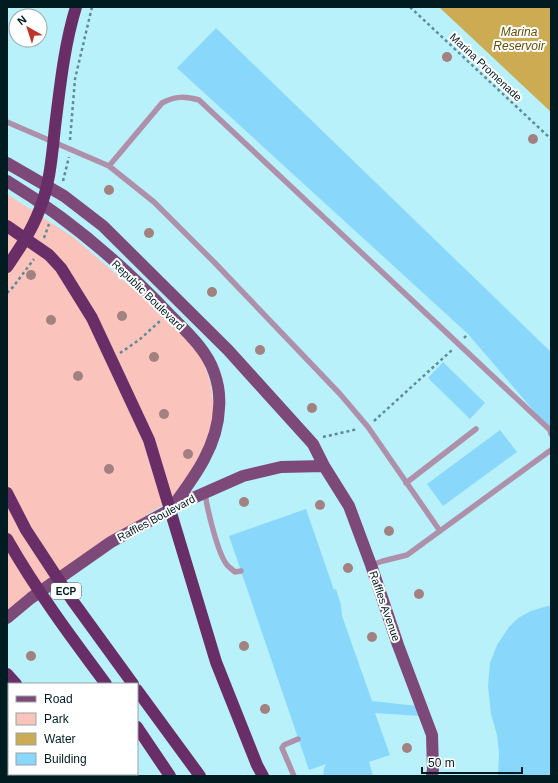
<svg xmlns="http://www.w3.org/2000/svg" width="558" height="783" font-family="Helvetica,sans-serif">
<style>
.green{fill:#fac4bc}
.water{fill:#ccab52}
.building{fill:#89d7fb}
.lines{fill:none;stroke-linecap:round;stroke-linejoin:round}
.path{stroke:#608b93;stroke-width:2.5;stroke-dasharray:3 3;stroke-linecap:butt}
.lane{stroke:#ae90ab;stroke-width:5.5}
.primary{stroke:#7c4979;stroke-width:12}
.highway{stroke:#692e67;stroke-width:12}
.tree{fill:#a28180}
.labels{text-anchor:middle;stroke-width:4;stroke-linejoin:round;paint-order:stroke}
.shield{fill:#fff;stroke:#4c6064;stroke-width:1}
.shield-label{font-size:10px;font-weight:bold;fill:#001c21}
.street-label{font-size:11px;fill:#001c21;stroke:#fff}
.water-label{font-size:12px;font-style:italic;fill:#634d02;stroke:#fff}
</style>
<rect width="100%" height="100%" fill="#b9f1fb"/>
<path class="green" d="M7 194 73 237 167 318 201 353 211 385 216 424 179 495 126 528 7 617Z"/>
<path class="water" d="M439 7H551V112Z"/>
<path class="building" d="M216 28 551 352V431L468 334 177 68Z
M443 362 485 403 470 419 428 378Z
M500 430 517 452 443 506 427 484Z
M306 509 334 590 336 589 341 605 342 616 372 701 418 706 420 716 375 713 390 755 369 762 373 776H323L324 769 326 764 309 770 229 536Z
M547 606H551V776H498L499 753 497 735 491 714 488 686 490 663 497 645 509 627 518 618 531 611Z"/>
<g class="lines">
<path class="path" d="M410 7 551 139
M70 140 75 79 92 7
M63 181 69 157
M44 238 49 224
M7 293 13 287 34 259
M464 338 468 334
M120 353 139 340 160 321
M374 421 452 350
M323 437 358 429
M7 698 9 700
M74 774 75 776"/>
<path class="lane" d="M7 122 109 166 154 202 214 262 340 394 368 427 440 531
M109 166 162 103C175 96 185 96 199 100L550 430 551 434
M406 483 476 429
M205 493C207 508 218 556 228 566 230 568 233 570 235 572L241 571
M371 565 383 561 407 555 551 450
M294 776 282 748 284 745 298 739"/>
<path class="primary" d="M7 163 64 196 103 226 228 350 313 444 324 466 349 506 371 565 398 645 432 735 433 769 432 776
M7 181C68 218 123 265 172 317 188 333 207 351 214 372 218 383 220 397 219 408 218 447 192 480 170 510
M7 618 31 598 111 542 184 502 243 476 281 467 324 466"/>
<path class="highway" d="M7 226 49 255 61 268 92 318 149 440 216 662 257 765 263 776
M7 267C19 249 31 232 39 211 50 185 52 155 55 127 60 87 64 46 76 7
M7 493 26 530 72 600 133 684
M7 539C36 590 71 637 106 684
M7 674 16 684
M137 690 200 776
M137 727 170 776
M93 774 95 776"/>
</g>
<g class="tree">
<circle cx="447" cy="57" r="5"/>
<circle cx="533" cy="139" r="5"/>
<circle cx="109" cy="190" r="5"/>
<circle cx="149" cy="233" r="5"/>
<circle cx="31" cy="275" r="5"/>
<circle cx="212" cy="292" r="5"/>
<circle cx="122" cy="316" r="5"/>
<circle cx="51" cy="320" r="5"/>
<circle cx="260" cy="350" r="5"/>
<circle cx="154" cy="357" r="5"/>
<circle cx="78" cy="376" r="5"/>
<circle cx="312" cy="408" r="5"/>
<circle cx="164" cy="414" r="5"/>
<circle cx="188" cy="454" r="5"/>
<circle cx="109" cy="469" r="5"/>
<circle cx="244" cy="502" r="5"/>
<circle cx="320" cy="505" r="5"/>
<circle cx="389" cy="531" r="5"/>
<circle cx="348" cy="568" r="5"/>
<circle cx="419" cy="594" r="5"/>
<circle cx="372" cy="637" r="5"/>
<circle cx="244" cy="646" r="5"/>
<circle cx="31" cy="656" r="5"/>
<circle cx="265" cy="709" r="5"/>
<circle cx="407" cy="748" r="5"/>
</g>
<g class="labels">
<rect class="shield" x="51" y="583" width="30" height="16" rx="3"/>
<g class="shield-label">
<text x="66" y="595">ECP</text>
</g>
<g class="street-label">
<text transform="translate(486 67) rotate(43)" y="4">Marina Promenade</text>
<text transform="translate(148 295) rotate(44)" y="4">Republic Boulevard</text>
<text transform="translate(156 518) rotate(-28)" y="4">Raffles Boulevard</text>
<text transform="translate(385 606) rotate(71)" y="4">Raffles Avenue</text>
</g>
<g class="water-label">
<text x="519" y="36">Marina<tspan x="519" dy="14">Reservoir</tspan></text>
</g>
</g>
<rect width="558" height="783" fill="none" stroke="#001c21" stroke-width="16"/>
<rect x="8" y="683" width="130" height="92" fill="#ffffff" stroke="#99a4a6"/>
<rect x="16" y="696" width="20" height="6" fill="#7c4979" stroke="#99a4a6"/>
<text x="44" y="703" font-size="12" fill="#001c21">Road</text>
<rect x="16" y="713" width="20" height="12" fill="#fac4bc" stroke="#99a4a6"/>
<text x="44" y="723" font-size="12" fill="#001c21">Park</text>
<rect x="16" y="733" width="20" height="12" fill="#ccab52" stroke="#99a4a6"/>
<text x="44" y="743" font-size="12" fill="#001c21">Water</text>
<rect x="16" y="753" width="20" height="12" fill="#89d7fb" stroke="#99a4a6"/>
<text x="44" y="763" font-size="12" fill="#001c21">Building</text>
<g transform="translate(28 28) rotate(321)"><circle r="19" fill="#ffffff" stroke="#99a4a6"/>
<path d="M0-3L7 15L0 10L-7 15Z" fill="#c03327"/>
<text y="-6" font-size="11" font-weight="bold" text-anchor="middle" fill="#001c21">N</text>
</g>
<path d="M422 767v6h100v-6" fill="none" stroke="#001c21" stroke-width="2"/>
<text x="428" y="767" font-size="12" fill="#001c21" stroke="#ffffff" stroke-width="3" paint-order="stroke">50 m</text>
</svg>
